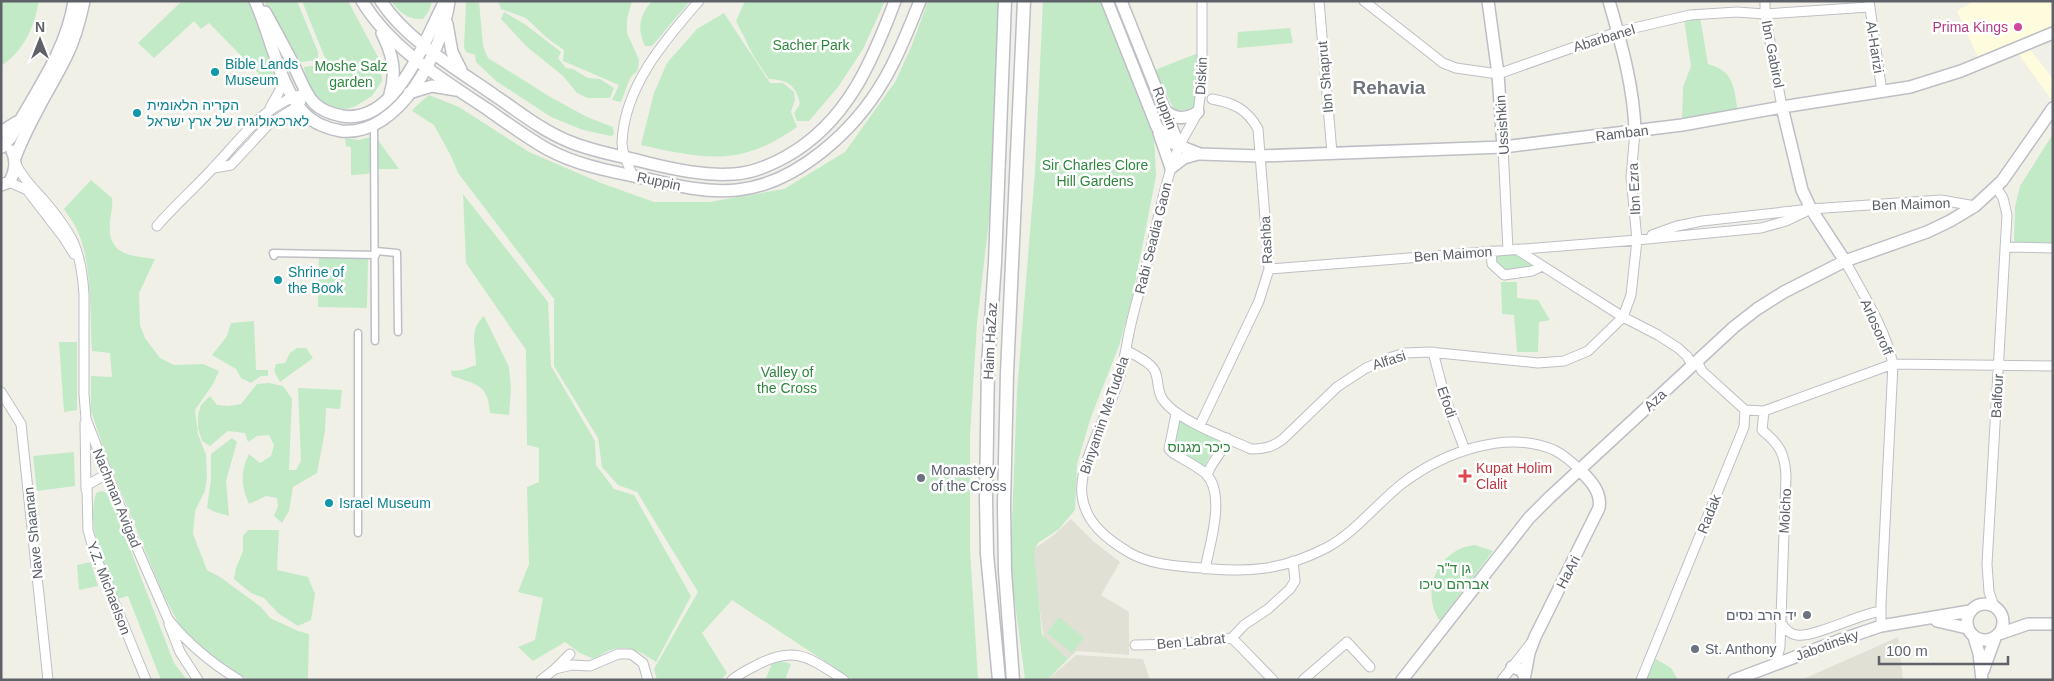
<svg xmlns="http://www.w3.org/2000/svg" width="2054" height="681" font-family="Arial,Heebo,sans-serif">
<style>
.commercial{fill:#fffcde}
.education{fill:#e1e0d5}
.green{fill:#c2eac7}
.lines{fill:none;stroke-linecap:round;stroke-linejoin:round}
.pedestrian-casing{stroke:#bebfc6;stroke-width:9}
.minor-casing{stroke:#bebfc6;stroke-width:11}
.tertiary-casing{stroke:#bebfc6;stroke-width:14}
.secondary-casing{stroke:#bcbec5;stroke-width:15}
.pedestrian{stroke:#fff;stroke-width:6}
.minor{stroke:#fff;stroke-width:9}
.tertiary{stroke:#fff;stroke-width:11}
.secondary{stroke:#fff;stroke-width:12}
.hotel-dot{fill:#d1479c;stroke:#fff;stroke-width:2}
.culture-dot{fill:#0f9aa8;stroke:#fff;stroke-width:2}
.health-dot{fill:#e0444e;stroke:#fff;stroke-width:2}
.worship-dot{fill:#6b7280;stroke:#fff;stroke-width:2}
.labels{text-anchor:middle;stroke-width:5;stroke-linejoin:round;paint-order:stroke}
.hotel-label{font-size:14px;fill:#b23c85;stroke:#fff;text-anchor:end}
.street-label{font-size:14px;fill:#5e6168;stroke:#fff}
.park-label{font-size:14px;fill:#2f863f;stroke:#fff}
.culture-label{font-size:14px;fill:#0d838f;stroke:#fff;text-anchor:start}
.health-label{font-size:14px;fill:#be3a42;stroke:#fff;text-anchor:start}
.worship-label{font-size:14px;fill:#5b616d;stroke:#fff;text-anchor:start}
.district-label{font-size:19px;font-weight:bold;fill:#6f737a;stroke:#fff}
</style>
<rect width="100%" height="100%" fill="#f1f0e7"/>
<path class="commercial" d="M1974 1H2053V27L1979 59 1957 11Z
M2026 44 2053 79 2051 99 2015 49Z"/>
<path class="education" d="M1071 519 1093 541 1120 562 1101 595 1129 612V655L1077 651 1068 659 1044 638 1034 571V549L1055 534Z
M1898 637 1903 680H1801Z
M1076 655 1143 659 1150 680H1047Z"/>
<path class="green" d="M1 1H39C34 27 24 51 1 66Z
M182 1H247L253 13 274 76 268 83 209 23 201 29 194 21 154 58 138 43Z
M264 1H297L318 52V60L300 62Z
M302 1H348L380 61 382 81 372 96 356 106 343 110 324 103 307 85 304 67 320 65 325 58Z
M391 1H432L429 11 423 19C408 20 400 13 391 1Z
M466 1H479L483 46 488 58 552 98 587 117 613 127 614 134 611 136 583 130 551 117 496 81 476 62 475 55 466 52 464 48Z
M498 1H632L627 19V33L639 60 638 70 630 78 621 102 612 100 619 85 563 61 564 50 547 38 526 18 501 9Z
M652 1H690L652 46H645C637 30 639 15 652 1Z
M745 1H885L863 49 838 87 809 121H797L794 113 800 104C796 85 788 80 769 79L754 57 736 21Z
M928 1H1000V127L977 323 970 436V549L978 680H853L732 600 702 633 727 673 721 680H657L654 669 698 592 637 492 618 485 602 467 598 438 554 366V299L458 173 451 156 434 125 412 111 414 108 429 95 459 107 529 152 601 183 654 202H709L784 189 845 152 895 82 912 45Z
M1043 1H1103L1154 136 1156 176 1133 294 1119 346 1091 417 1077 464 1075 510 1059 529 1038 543 1034 551 1042 635 1068 659 1047 680H1025L1012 580V523L1017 391 1035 171Z
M504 12 526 25 561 52 558 58 566 68 573 69 588 78 600 79 614 88 610 98H587L577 93 563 76 526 46 501 19Z
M724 13 770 83H783L794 92 795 100 791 112 797 127C741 167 704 159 641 145L654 93 667 63 697 29Z
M1700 17 1708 64C1735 71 1734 89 1738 112L1682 122 1683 87 1691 66 1684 19Z
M1290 28 1293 43 1237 48 1238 32Z
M1198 53 1199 89 1196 106 1182 111 1174 110 1155 70Z
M2053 134V244L2014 243 2015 207 2020 186Z
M375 136 399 169H379L367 174 351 175V147L346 146 345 138 359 140Z
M91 180 112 198C113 207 111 213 110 222 107 255 130 256 155 259L139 293 140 325 145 338 160 358 174 365 203 364 219 371 213 384 195 410 198 434 206 455 207 476 205 491 195 511 193 534 207 570 220 577 261 607 270 618 298 631 309 634 308 680H248L201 648 182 630 163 594 107 458 91 411V376L112 377 110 353 92 351C90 317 92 263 78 232 75 224 69 217 64 209Z
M463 194 548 302 551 366 595 441 596 465 614 489 634 495 691 596 656 662C631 645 619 642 594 659L580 653 565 642 533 661 518 647 535 640 543 598 518 592 529 564 527 487 539 482V448L527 445 526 350 466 263Z
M1515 251 1538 266 1501 273 1491 253Z
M319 256H368L367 308 318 307Z
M1501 282H1517V298L1538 300 1550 320 1539 322 1538 352H1517L1514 315 1502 314Z
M484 316 509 367 511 388 509 415 490 413C488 384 477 385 452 376L451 371 462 370 476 365C476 347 468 330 484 316Z
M254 321 256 370H268V376H261L251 383 241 378 236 369 212 355 227 336 231 323Z
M59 342H77V410L64 412Z
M297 348H306L313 358 280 382 274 371 276 364 285 363 290 353Z
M269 383 283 386 292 399 289 470H296L301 461 298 388 342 390 340 409 326 408 325 431 317 473 293 487 289 511 282 523 274 516 278 506 277 498 266 496 249 504C241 486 240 472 249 454L260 463 271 456 274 445 269 435 257 436 248 442 245 433 228 431 210 446 202 441 198 428V414L201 405 210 396 217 405 229 406 241 404 257 384Z
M1178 419 1188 426 1223 440C1218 451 1208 455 1205 467L1174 449 1173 444Z
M232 438 237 442 226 481 229 516 215 512 207 508 211 480V454Z
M74 452 75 486 37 491 33 456Z
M101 491 107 493 114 507 174 663 187 680H161L128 596 117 599C105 566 86 528 96 493Z
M248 530H279L277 570 308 577 315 594 311 620 298 626 279 614 264 598 251 593 234 579 236 568 243 551V536Z
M1475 545 1493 551 1440 621C1419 591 1439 548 1475 545Z
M91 562 98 586 79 590 77 565Z
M1059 617 1084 638 1072 653 1047 633Z
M774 659 791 664 785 680H765Z
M1656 659 1671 668 1678 680H1645Z"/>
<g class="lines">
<g class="pedestrian-casing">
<path id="pedestrian" d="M374 126 375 341
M376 251 397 253 398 332
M274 256 273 253 376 255
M358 533V333"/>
</g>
<g class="minor-casing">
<path id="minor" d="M1202 1V82L1198 112 1179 146 1171 168C1163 195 1157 222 1151 248 1144 275 1136 302 1130 328 1126 346 1124 365 1118 382 1109 413 1078 464 1082 495 1085 523 1108 540 1130 553 1151 565 1178 566 1201 568 1249 573 1283 570 1326 548 1356 532 1377 503 1403 483 1443 453 1505 429 1554 450 1564 455 1572 462 1580 470
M1319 1 1332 153
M1364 1 1443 63 1456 68 1498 74 1617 32 1690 15 1737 12 1765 14 1869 7
M1765 1V14L1782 107
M1869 1 1882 92
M270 108 280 90 281 76
M279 121 295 117 312 121
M1503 147 1508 250
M15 162C21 176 32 187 42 198 72 233 81 248 84 294V394L86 419 130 532 168 619C188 644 211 663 239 680
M214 168 231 165 269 124 298 106 301 101
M633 176C629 167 622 154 622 143 624 87 664 41 699 1
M9 182 27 190 64 238 74 254
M157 226C175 205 195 188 213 168 242 138 264 103 307 93
M1652 235 1677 226 1702 221 1811 209 1941 200 1975 206
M2005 247 2053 248
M1516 249 1623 317 1658 335 1678 348 1687 356 1692 365
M1491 251 1492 264 1504 275 1532 271 1542 266
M1845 261C1863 294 1885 328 1893 364L1881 604V626
M1269 269 1637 240 1761 228 1786 221 1811 209
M1126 350C1136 356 1153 363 1156 374 1159 384 1157 391 1163 400 1178 421 1227 438 1251 449 1264 449 1273 447 1283 439L1337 387 1366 368 1392 357 1405 353 1429 352 1538 363 1564 361 1588 351 1623 317 1631 295 1637 240 1631 177 1635 132
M1433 352 1445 398 1465 450
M1 392 21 424 48 680
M1745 410 1764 411 1893 364 2053 366
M1764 411 1762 430C1779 444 1785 453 1786 476L1780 646 1776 664
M1176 414 1169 449 1173 453C1184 460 1197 466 1206 474 1226 494 1210 544 1205 569
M85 423 86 490
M1200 425 1259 301 1269 269 1258 129C1247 109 1234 103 1212 99
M107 474 89 484 87 488 88 530 95 555 146 680
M1207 475C1212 460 1224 452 1227 438
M1994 606 1989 592 1987 564 2007 215 2003 198 1996 187
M1779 620C1784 627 1788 634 1797 635 1813 638 1859 614 1881 611
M169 624 180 652 198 680
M1232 638 1273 680
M1135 645 1181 644 1232 638 1244 625 1268 609 1290 589 1295 581 1293 561
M555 669 572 665 590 666 618 654H631L643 663 648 680
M541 680 555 669 570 654
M732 680C739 674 747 670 755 666 795 644 810 658 844 680
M1303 680 1347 642 1370 667
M1502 680 1531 643
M1641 680 1744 427 1745 410 1702 371 1697 361"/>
</g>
<g class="tertiary-casing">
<path id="tertiary" d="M255 1C270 33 280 88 304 113 313 123 328 129 341 131 400 137 443 50 449 1
M362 1C391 49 442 79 487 109 507 123 526 137 547 149 578 166 614 172 648 179 677 186 707 193 737 190 797 184 855 130 884 80 899 55 909 28 920 1
M381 1C406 40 457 69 494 95 518 111 541 130 568 141 593 152 622 156 648 163 677 170 705 176 734 174 754 173 771 165 787 156 847 122 872 62 895 1
M1107 1 1157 127 1172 143 1200 154 1260 156 1503 147 1682 125 1782 107 1910 87 1961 71 2053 33
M1121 1 1179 146
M1488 1 1498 74 1503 147
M1609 1C1621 43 1634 87 1635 132
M265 12C275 30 285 48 294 66 300 79 305 93 314 103 321 110 332 114 342 116 397 125 425 38 445 1
M447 24 452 52 461 70
M382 33C392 53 397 72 390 94
M409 93 432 86 456 90
M1782 107 1802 190 1811 209 1845 261
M1167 112C1177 120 1187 119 1198 112
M1 132 17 122
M1159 133 1171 168 1184 158 1198 154
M2 147 11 137C34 94 67 50 74 1
M15 158C28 122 49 91 66 57 75 39 80 20 84 1
M1 185 9 182C15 174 17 160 12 151
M1967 622a18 18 0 1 1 36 0a18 18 0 1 1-36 0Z
M1937 621 1967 628
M1999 634 2028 624H2053
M1974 637 1979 653 1982 680
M1512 667 1521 670 1524 675
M1983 671 1995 638
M1402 680 1529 518 1550 497 1734 327 1757 309 1784 292 1845 261 1927 232 1950 221 1975 206 2002 181 2053 108
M1524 680 1529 653 1535 637 1599 508C1602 492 1590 480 1580 470
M1734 680 1840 640 1881 626 1970 611"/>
</g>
<g class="secondary-casing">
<path id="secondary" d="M999 680 987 554 986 499 988 365 995 262 1005 1
M1013 680 1005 571 1004 505 1007 373 1024 1"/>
</g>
<use href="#pedestrian" class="pedestrian"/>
<use href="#minor" class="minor"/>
<use href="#tertiary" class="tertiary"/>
<use href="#secondary" class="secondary"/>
</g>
<circle class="hotel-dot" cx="2018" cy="27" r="5"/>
<g class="culture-dot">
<circle cx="215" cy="72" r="5"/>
<circle cx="137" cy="113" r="5"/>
<circle cx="278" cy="280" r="5"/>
<circle cx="329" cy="503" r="5"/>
</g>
<path class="health-dot" d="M1462.5 468.5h5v5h5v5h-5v5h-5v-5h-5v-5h5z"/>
<g class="worship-dot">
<circle cx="921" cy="478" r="5"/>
<circle cx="1807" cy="615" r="5"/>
<circle cx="1695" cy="649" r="5"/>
</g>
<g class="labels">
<g class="hotel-label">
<text x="2008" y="32">Prima Kings</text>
</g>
<g class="street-label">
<text transform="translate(1604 38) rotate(-17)" y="5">Abarbanel</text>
<text transform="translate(1875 47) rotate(81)" y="5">Al-Harizi</text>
<text transform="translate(1773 54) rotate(79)" y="5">Ibn Gabirol</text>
<text transform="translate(1201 76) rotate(-87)" y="5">Diskin</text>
<text transform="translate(1325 77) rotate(-95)" y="5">Ibn Shaprut</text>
<text transform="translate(1165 108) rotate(69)" y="5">Ruppin</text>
<text transform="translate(1502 125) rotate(-94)" y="5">Ussishkin</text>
<text transform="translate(1622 133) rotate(-7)" y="5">Ramban</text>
<text transform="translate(659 181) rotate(12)" y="5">Ruppin</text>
<text transform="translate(1634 189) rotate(-93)" y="5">Ibn Ezra</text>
<text transform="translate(1911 204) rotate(-2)" y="5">Ben Maimon</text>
<text transform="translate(1153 238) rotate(-76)" y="5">Rabi Seadia Gaon</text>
<text transform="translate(1266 240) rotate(-93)" y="5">Rashba</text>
<text transform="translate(1453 254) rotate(-4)" y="5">Ben Maimon</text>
<text transform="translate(1877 327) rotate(66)" y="5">Arlosoroff</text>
<text transform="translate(990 341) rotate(-87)" y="5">Haim HaZaz</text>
<text transform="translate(1389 360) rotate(-18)" y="5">Alfasi</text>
<text transform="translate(1997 396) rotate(-87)" y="5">Balfour</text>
<text transform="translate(1655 400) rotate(-43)" y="5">Aza</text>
<text transform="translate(1447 402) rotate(71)" y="5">Efodi</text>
<text transform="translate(1104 415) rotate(-71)" y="5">Binyamin MeTudela</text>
<text transform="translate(117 498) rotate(68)" y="5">Nachman Avigad</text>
<text transform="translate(1785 511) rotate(-87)" y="5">Molcho</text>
<text transform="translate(1709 514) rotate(-68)" y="5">Radak</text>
<text transform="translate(33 533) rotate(-96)" y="5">Nave Shaanan</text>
<text transform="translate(1568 572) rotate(-63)" y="5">HaAri</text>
<text transform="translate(109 588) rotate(69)" y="5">Y.Z. Michaelson</text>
<text transform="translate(1191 641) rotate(-5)" y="5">Ben Labrat</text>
<text transform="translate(1827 645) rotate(-20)" y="5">Jabotinsky</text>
</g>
<g class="park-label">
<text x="811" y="50">Sacher Park</text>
<text x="351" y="71">Moshe Salz<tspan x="351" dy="16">garden</tspan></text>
<text x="1095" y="170">Sir Charles Clore<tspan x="1095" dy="16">Hill Gardens</tspan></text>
<text x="787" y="377">Valley of<tspan x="787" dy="16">the Cross</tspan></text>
<text x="1199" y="452">כיכר מגנוס</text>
<text x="1454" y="573">גן ד"ר<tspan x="1454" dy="16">אברהם טיכו</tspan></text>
</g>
<g class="culture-label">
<text x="225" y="69">Bible Lands<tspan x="225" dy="16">Museum</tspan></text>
<text x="147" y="110">הקריה הלאומית<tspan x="147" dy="16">לארכאולוגיה של ארץ ישראל</tspan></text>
<text x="288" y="277">Shrine of<tspan x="288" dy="16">the Book</tspan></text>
<text x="339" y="508">Israel Museum</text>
</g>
<g class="health-label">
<text x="1476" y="473">Kupat Holim<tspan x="1476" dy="16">Clalit</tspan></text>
</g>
<g class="worship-label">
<text x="931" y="475">Monastery<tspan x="931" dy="16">of the Cross</tspan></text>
<text x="1797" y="620" text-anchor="end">יד הרב נסים</text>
<text x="1705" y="654">St. Anthony</text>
</g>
<g class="district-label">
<text x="1389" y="94">Rehavia</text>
</g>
</g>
<rect width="2054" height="681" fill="none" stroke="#5e6168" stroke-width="5"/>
<g transform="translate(40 40)" stroke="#ffffff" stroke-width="4" paint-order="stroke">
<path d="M0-4L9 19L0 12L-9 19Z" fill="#5e6168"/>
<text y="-8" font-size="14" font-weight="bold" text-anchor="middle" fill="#5e6168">N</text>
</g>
<path d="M1879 656v8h129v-8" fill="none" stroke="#5e6168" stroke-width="2.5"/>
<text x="1886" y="656" font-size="15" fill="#5e6168" stroke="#ffffff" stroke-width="4" paint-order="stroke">100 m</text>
</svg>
